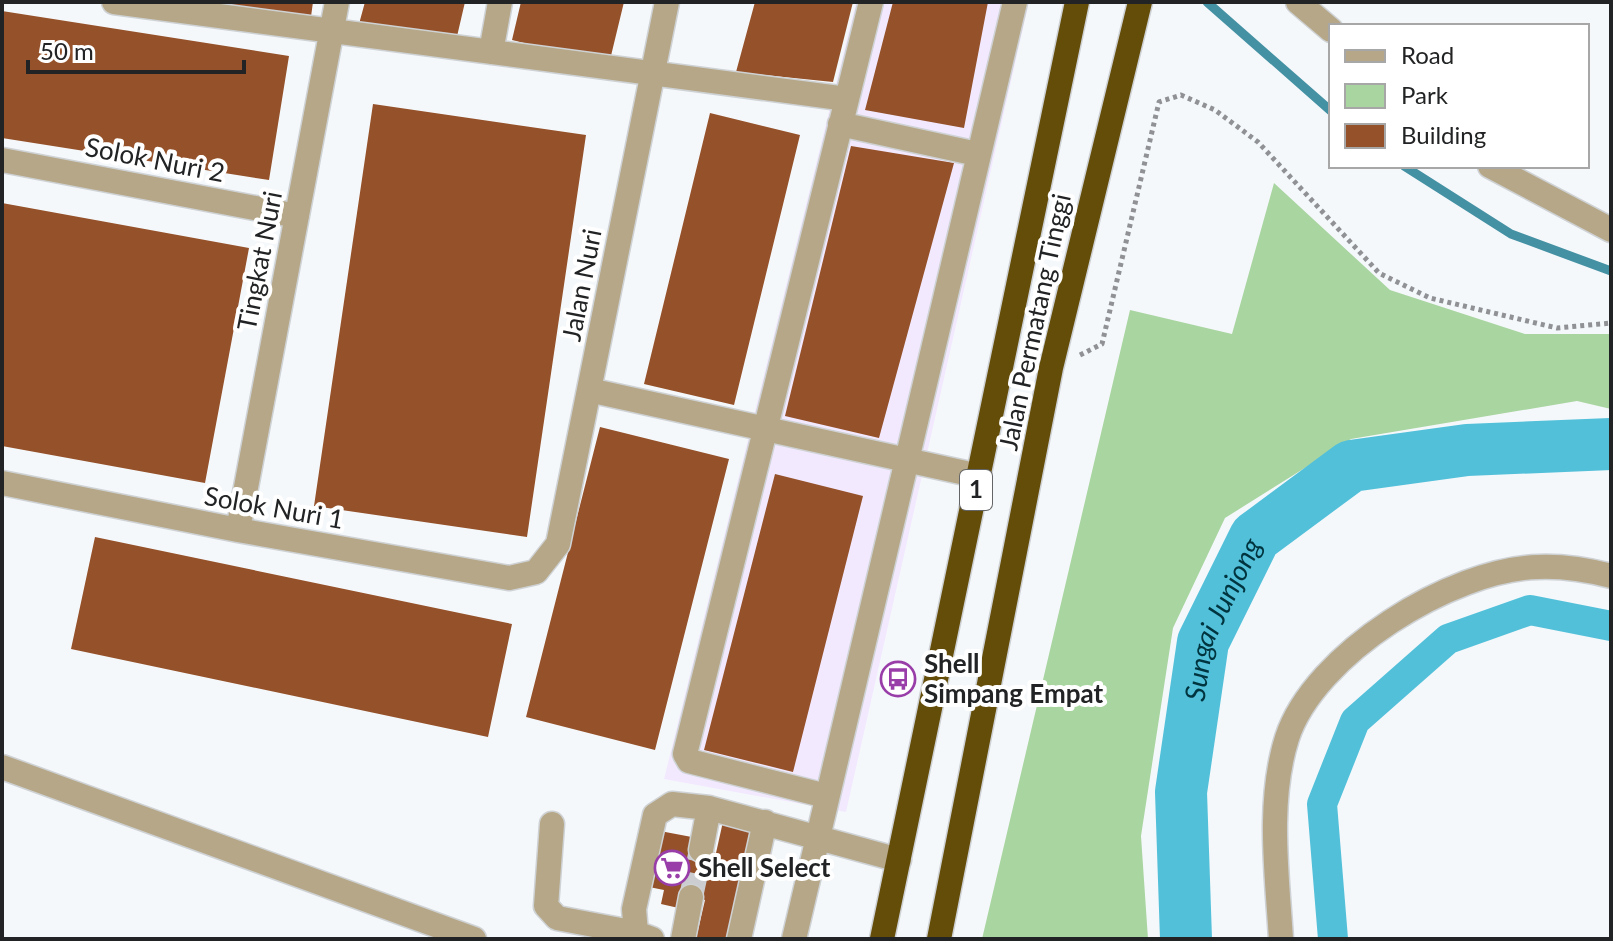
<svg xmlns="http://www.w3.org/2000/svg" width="1613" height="941" font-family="Lato,sans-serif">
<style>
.commercial{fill:#f2e9ff}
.green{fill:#a9d5a1}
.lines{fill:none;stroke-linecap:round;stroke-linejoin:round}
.stream{stroke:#4491a3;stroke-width:9}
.canal{stroke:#53c0da;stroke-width:30}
.river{stroke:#53c0da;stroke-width:52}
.building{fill:#955129}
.minor-tunnel{stroke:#cbcdd0;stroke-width:24;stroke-dasharray:24 12;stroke-linecap:butt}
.minor-casing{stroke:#cfd2d4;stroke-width:27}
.highway-casing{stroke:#cfd2d4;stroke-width:27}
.path{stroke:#8f9194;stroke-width:5;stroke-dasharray:4 4;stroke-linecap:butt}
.minor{stroke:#b5a787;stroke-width:24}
.highway{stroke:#644c09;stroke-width:24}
.labels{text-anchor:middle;stroke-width:8;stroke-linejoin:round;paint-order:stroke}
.shield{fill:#fff;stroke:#646566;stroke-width:2}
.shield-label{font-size:24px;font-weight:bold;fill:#222324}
.street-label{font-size:26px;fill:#222324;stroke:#fff}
.poi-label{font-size:26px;font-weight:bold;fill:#222324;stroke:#fff;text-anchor:start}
.water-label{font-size:28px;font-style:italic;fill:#00343f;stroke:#fff}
</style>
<rect width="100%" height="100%" fill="#f5f8fb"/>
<path class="commercial" d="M856 2H1029L846 812 664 779Z"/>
<path class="green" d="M1274 183 1390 290 1525 334H1611V409L1577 401 1351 439 1225 518 1173 628 1141 836 1148 939H982L1130 310 1232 334Z"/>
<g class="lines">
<path class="stream" d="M1207 2 1331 111
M1404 166 1511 234 1611 271"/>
<path class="canal" d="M1333 939 1322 804 1355 721 1448 639 1530 610 1611 626"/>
<path class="river" id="s1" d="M1186 939 1181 792 1203 642 1255 537 1351 466 1467 450 1611 444"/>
</g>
<path class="building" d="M179 2H313L310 24Z
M365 2H465L455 45 359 24Z
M521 2H624L609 64 512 40Z
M755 2H853L833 82 736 72Z
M893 2H988L964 128 865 110Z
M2 11 289 56 269 180 2 138Z
M373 104 586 135 527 537 314 506Z
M710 113 800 135 734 405 644 384Z
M851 146 954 163 879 438 785 416Z
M2 203 249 248 205 483 2 446Z
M600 427 729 459 655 750 526 717Z
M775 474 863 496 793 772 704 750Z
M95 537 512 624 488 737 71 649Z
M724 817 759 824 733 939H696L705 900 685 895 683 909 661 904 664 890 649 887 660 831 697 838 696 849 716 853Z"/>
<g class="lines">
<path class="minor-tunnel" d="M691 897 701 850"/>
<g class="minor-casing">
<path id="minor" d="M114 2 847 99
M1298 2 1331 30
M491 52 500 2
M840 124 977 154
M2 160 297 216
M1490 166 1611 230
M589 390 979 476
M2 483 238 530 509 578 536 572 558 544 667 2
M238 530 337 2
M2 767 474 939
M826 796 689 761 685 754 871 2
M552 824 546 906 557 918 636 933
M701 850 709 808 899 860
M652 939 636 933 634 909 655 815 672 804 709 808
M683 939 691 897
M739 939 765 822
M794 939 1015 2
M1281 939C1277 875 1267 801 1287 738 1314 654 1452 569 1538 567 1562 566 1588 570 1611 576"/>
</g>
<g class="highway-casing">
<path id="highway" d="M882 939 1077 2
M939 939 1051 368 1140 2"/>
</g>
<path class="path" d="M1080 355 1102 344 1159 102 1181 95 1215 110 1258 142 1379 273 1430 298 1557 328 1611 323"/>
<use href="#minor" class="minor"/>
<use href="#highway" class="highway"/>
</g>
<defs>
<g id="bus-ring" transform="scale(1.8)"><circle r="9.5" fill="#fff" stroke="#993ea9" stroke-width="1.5"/><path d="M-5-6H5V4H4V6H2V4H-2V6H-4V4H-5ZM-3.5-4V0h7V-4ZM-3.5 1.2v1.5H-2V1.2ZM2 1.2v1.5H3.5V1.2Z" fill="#993ea9"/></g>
<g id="supermarket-ring" transform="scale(1.8)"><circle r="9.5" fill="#fff" stroke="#993ea9" stroke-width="1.5"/><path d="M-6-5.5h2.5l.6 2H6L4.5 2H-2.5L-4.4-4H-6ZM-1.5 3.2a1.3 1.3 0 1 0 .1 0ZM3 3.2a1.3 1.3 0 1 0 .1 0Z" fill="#993ea9"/></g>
</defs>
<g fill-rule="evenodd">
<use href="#bus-ring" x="898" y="679"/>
<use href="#supermarket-ring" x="672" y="868"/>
</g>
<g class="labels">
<rect class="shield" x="960" y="470" width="32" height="40" rx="6"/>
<g class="shield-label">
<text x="976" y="498">1</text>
</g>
<g class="street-label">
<text transform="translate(155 160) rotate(11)" y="9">Solok Nuri 2</text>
<text transform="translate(260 261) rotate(-79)" y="9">Tingkat Nuri</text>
<text transform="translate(582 285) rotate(-79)" y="9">Jalan Nuri</text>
<text transform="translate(1035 322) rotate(-78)" y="9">Jalan Permatang Tinggi</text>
<text transform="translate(274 508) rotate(10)" y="9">Solok Nuri 1</text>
</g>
<g class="poi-label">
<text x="924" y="673">Shell<tspan x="924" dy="30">Simpang Empat</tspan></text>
<text x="698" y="877">Shell Select</text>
</g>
<g class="water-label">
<text dy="10" stroke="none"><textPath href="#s1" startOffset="326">Sungai Junjong</textPath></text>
</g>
</g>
<rect width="1613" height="941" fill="none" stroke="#222324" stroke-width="8"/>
<rect x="1329" y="24" width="260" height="144" fill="#ffffff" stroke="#a7a7a7" stroke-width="2"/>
<rect x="1345" y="50" width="40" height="12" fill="#b5a787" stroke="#a7a7a7" stroke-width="2"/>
<text x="1401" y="64" font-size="24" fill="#222324">Road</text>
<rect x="1345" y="84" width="40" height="24" fill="#a9d5a1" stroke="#a7a7a7" stroke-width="2"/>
<text x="1401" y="104" font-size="24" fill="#222324">Park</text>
<rect x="1345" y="124" width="40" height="24" fill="#955129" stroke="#a7a7a7" stroke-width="2"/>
<text x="1401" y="144" font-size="24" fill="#222324">Building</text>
<path d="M28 60v12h216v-12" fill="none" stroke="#222324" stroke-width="4"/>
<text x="40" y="60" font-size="24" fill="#222324" stroke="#ffffff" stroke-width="6" paint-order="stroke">50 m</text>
</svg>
